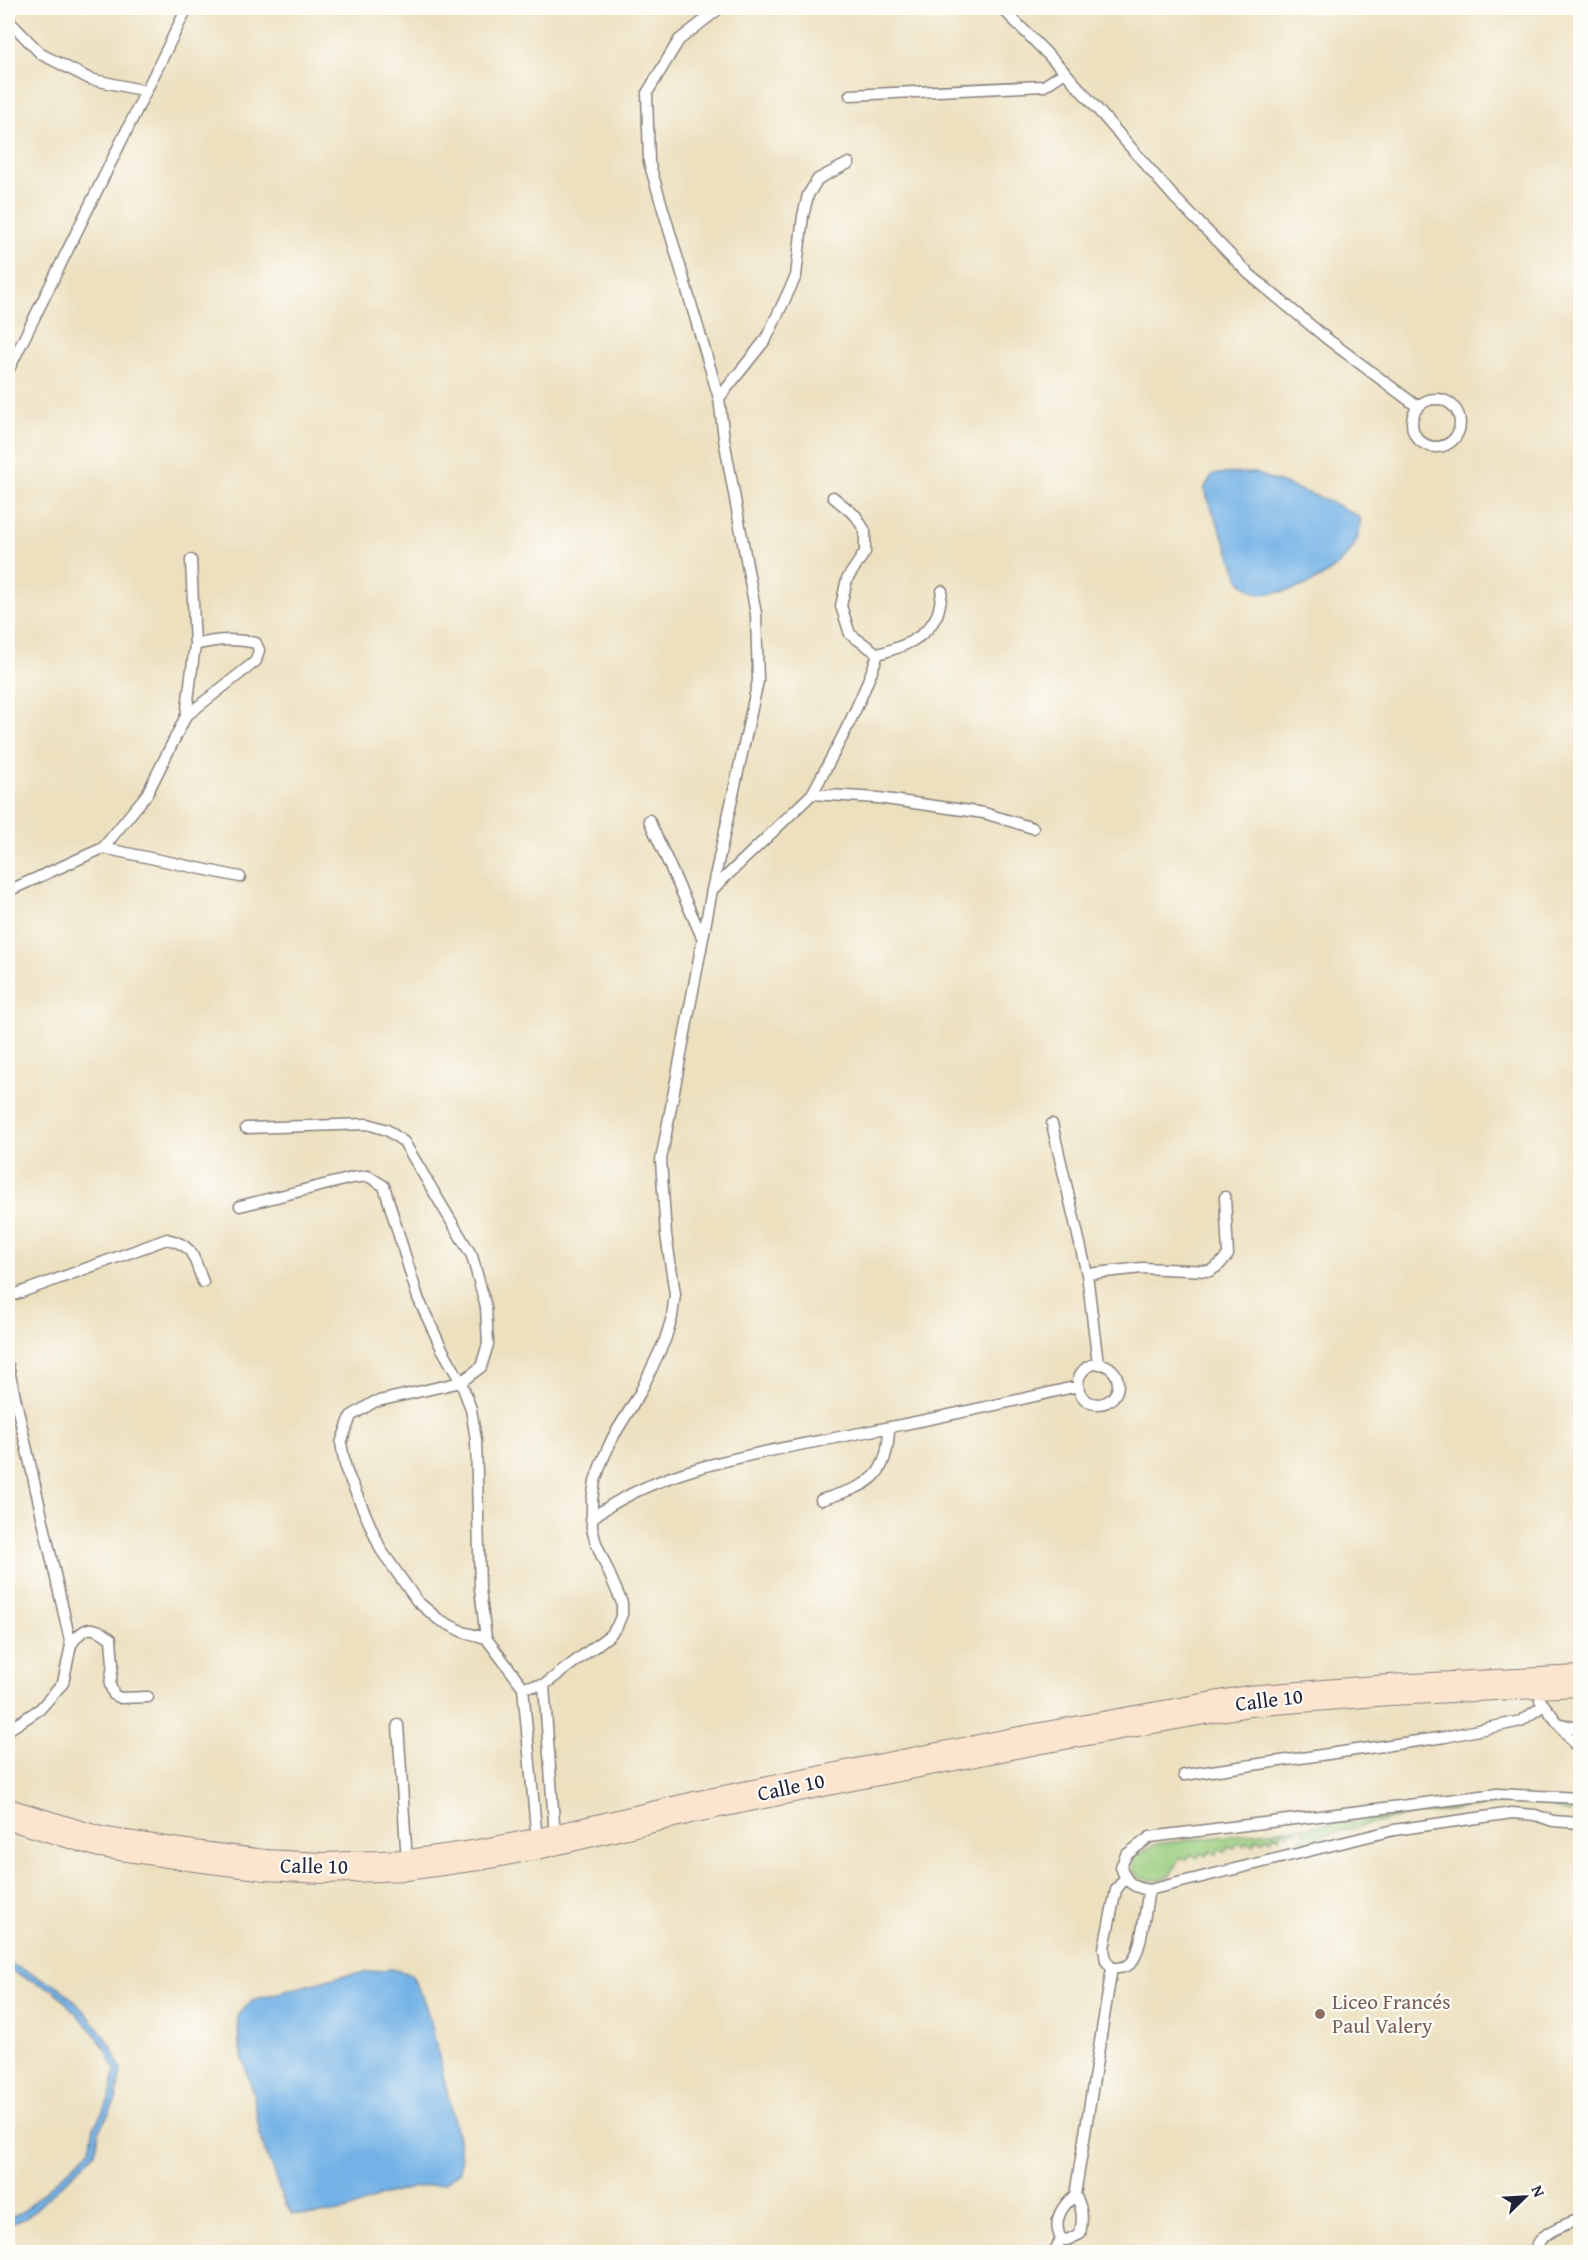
<svg xmlns="http://www.w3.org/2000/svg" width="1588" height="2260" font-family="'Gentium Book Plus',serif">
<style>
.green{fill:#98cb7c;stroke:#5d765c;stroke-width:1.5}
.water{fill:#73b2e6;stroke:#4a6a90;stroke-width:1.5}
.lines{fill:none;stroke-linecap:round;stroke-linejoin:round}
.lane-casing{stroke:#87817d;stroke-width:13}
.secondary-casing{stroke:#87817d;stroke-width:32}
.lane{stroke:#fff;stroke-width:10}
.secondary{stroke:#fbe5cf;stroke-width:30}
.education-dot{fill:#8d6e63;stroke:#fdfcf7;stroke-width:2}
.labels{text-anchor:middle;stroke-width:4.5;stroke-linejoin:round;paint-order:stroke}
.street-label{font-size:21px;fill:#22223b;stroke:#fdfcf7}
.education-label{font-size:21px;fill:#785e54;stroke:#fdfcf7;text-anchor:start}
</style>
<rect width="100%" height="100%" fill="#fdfcf7"/>
<filter id="ink" filterUnits="userSpaceOnUse"><feTurbulence type="fractalNoise" baseFrequency=".0167" numOctaves="2"/><feDisplacementMap in="SourceGraphic" scale="12" xChannelSelector="R" yChannelSelector="G"/><feConvolveMatrix kernelMatrix="1 2 1 2 8 2 1 2 1" color-interpolation-filters="sRGB"/></filter>
<filter id="wash" filterUnits="userSpaceOnUse"><feTurbulence type="fractalNoise" baseFrequency=".008" numOctaves="4" result="noise"/><feDisplacementMap in="SourceGraphic" scale="24" xChannelSelector="R" yChannelSelector="G"/><feGaussianBlur stdDeviation="1.35" result="paint"/><feColorMatrix in="noise" values="0 0 0 0 0 0 0 0 0 0 0 0 0 0 0 0 0 1.4 0 .05"/><feComposite in="paint" operator="in"/></filter>
<g filter="url(#wash)">
<rect width="100%" height="100%" fill="#ece0bf"/>
<path class="green" d="M1511 1800 1572 1806 1570 1813 1541 1804 1510 1802 1395 1818 1300 1841 1305 1831 1300 1828 1298 1832 1292 1830 1289 1834 1283 1831 1279 1837 1274 1834 1271 1840 1267 1837 1262 1842 1255 1839 1253 1845 1245 1842 1244 1846 1239 1843 1234 1848 1228 1846 1225 1853 1219 1849 1216 1855 1210 1851 1206 1856 1201 1853 1197 1858 1191 1854 1187 1860 1181 1857 1169 1877 1154 1880 1139 1878 1133 1870V1857L1156 1844 1375 1819Z"/>
<path class="water" d="M1255 473C1290 488 1328 497 1360 518 1363 555 1319 585 1286 591 1277 593 1267 593 1258 594L1241 582 1204 489 1213 474Z
M8 1963 58 1986 84 2011 96 2025 112 2048 121 2069 116 2100 100 2129 95 2153 26 2218 8 2225V2218L22 2212 90 2150 94 2127 110 2098 115 2070 107 2051 91 2029 54 1990 8 1970Z
M390 1969 411 1974 423 1998 431 2023 457 2135 461 2158 460 2171 443 2184 416 2187 384 2195 345 2211 314 2215 292 2214 282 2197 260 2135 253 2093 239 2045 238 2016 252 2000 342 1976Z"/>
</g>
<g filter="url(#ink)">
<g class="lines">
<g class="lane-casing">
<path id="lane" d="M1002 8 1065 72 1173 196 1249 274 1326 338 1418 407
M8 20 41 54 90 79 146 91
M850 95 1044 86 1065 72
M8 371 187 8
M719 398 766 339 796 276 803 216 808 195 818 179 849 163
M1412 423a24 24 0 1 1 48 0a24 24 0 1 1-48 0Z
M878 654C902 647 926 639 937 615 940 608 941 598 942 591
M186 716 256 661 259 650 256 643C235 638 216 639 195 645
M812 794C837 748 861 704 878 654L850 634 841 606 847 579 865 552V531L856 516 833 497
M649 820 702 937
M103 848 240 877
M712 890 812 794 878 798 984 813 1033 828
M8 891 103 848 147 794 186 716 195 645 191 560
M1052 1124 1087 1274 1098 1364
M246 1128 368 1124 387 1130 404 1142 472 1256 486 1307 488 1344 481 1367 461 1382 374 1402 351 1416 341 1443 346 1470 381 1550 417 1601 438 1619 463 1632 486 1638
M240 1206 352 1178 368 1176 384 1186 418 1298 441 1347 461 1382 471 1409 476 1440 480 1589 486 1638 523 1687 537 1841
M1087 1274 1142 1268 1210 1271 1219 1265 1228 1255 1225 1197
M8 1297 167 1239C195 1246 193 1257 203 1282
M1078 1384a20 20 0 1 1 40 0a20 20 0 1 1-40 0Z
M8 1366 71 1645 63 1683 40 1709 8 1730
M821 1500C866 1485 888 1482 889 1428
M591 1519C659 1466 767 1452 850 1435 927 1420 1003 1404 1078 1386
M71 1645C84 1625 93 1624 111 1639L113 1664 110 1685 114 1695 121 1698 148 1697
M544 1685 555 1837
M523 1687 544 1685 610 1635 617 1626 622 1614V1603L596 1543 592 1529V1500L595 1481 602 1461 613 1437 640 1393 665 1340 672 1317 675 1294 666 1235 661 1160 712 890 758 681 756 614 724 439 719 398 649 162 647 93 679 40 720 8
M1540 1700 1580 1751
M1561 1724 1580 1729
M398 1725 407 1862
M1184 1775 1445 1737 1521 1721 1544 1705
M1580 1798 1497 1794 1150 1837 1126 1855 1121 1867C1126 1883 1133 1887 1149 1890L1394 1830 1512 1813 1535 1815 1553 1821 1580 1823
M1580 1802V1816
M1125 1878 1116 1890 1104 1948 1106 1961 1112 1968C1119 1968 1124 1968 1130 1964 1142 1954 1145 1907 1149 1890
M1075 2195C1083 2208 1083 2218 1080 2234L1067 2240 1061 2239C1052 2221 1061 2207 1075 2195L1112 1968
M1054 2252 1061 2239
M1535 2252C1538 2232 1563 2226 1580 2219"/>
</g>
<g class="secondary-casing">
<path id="secondary" d="M8 1814 100 1842 194 1856 265 1865 323 1868 407 1865 479 1855 537 1844 695 1807 857 1774 1036 1739 1248 1701 1389 1690 1580 1681"/>
</g>
<use href="#lane" class="lane"/>
<use href="#secondary" class="secondary"/>
</g>
</g>
<circle class="education-dot" cx="1320" cy="2014" r="6"/>
<g class="labels">
<g class="street-label">
<text transform="translate(1269 1700) rotate(-7)" y="7">Calle 10</text>
<text transform="translate(791 1787) rotate(-12)" y="7">Calle 10</text>
<text transform="translate(314 1866) rotate(1)" y="7">Calle 10</text>
</g>
<g class="education-label">
<text x="1332" y="2009">Liceo Francés<tspan x="1332" dy="24">Paul Valery</tspan></text>
</g>
</g>
<rect width="1588" height="2260" fill="none" stroke="#fdfcf7" stroke-width="30"/>
<g transform="translate(1525 2197) rotate(66)" stroke="#fdfcf7" stroke-width="4.5" paint-order="stroke">
<path d="M0-4.5L10 22L0 15L-10 22Z" fill="#22223b"/>
<text y="-9" font-size="16" font-weight="bold" text-anchor="middle" fill="#22223b">N</text>
</g>
</svg>
